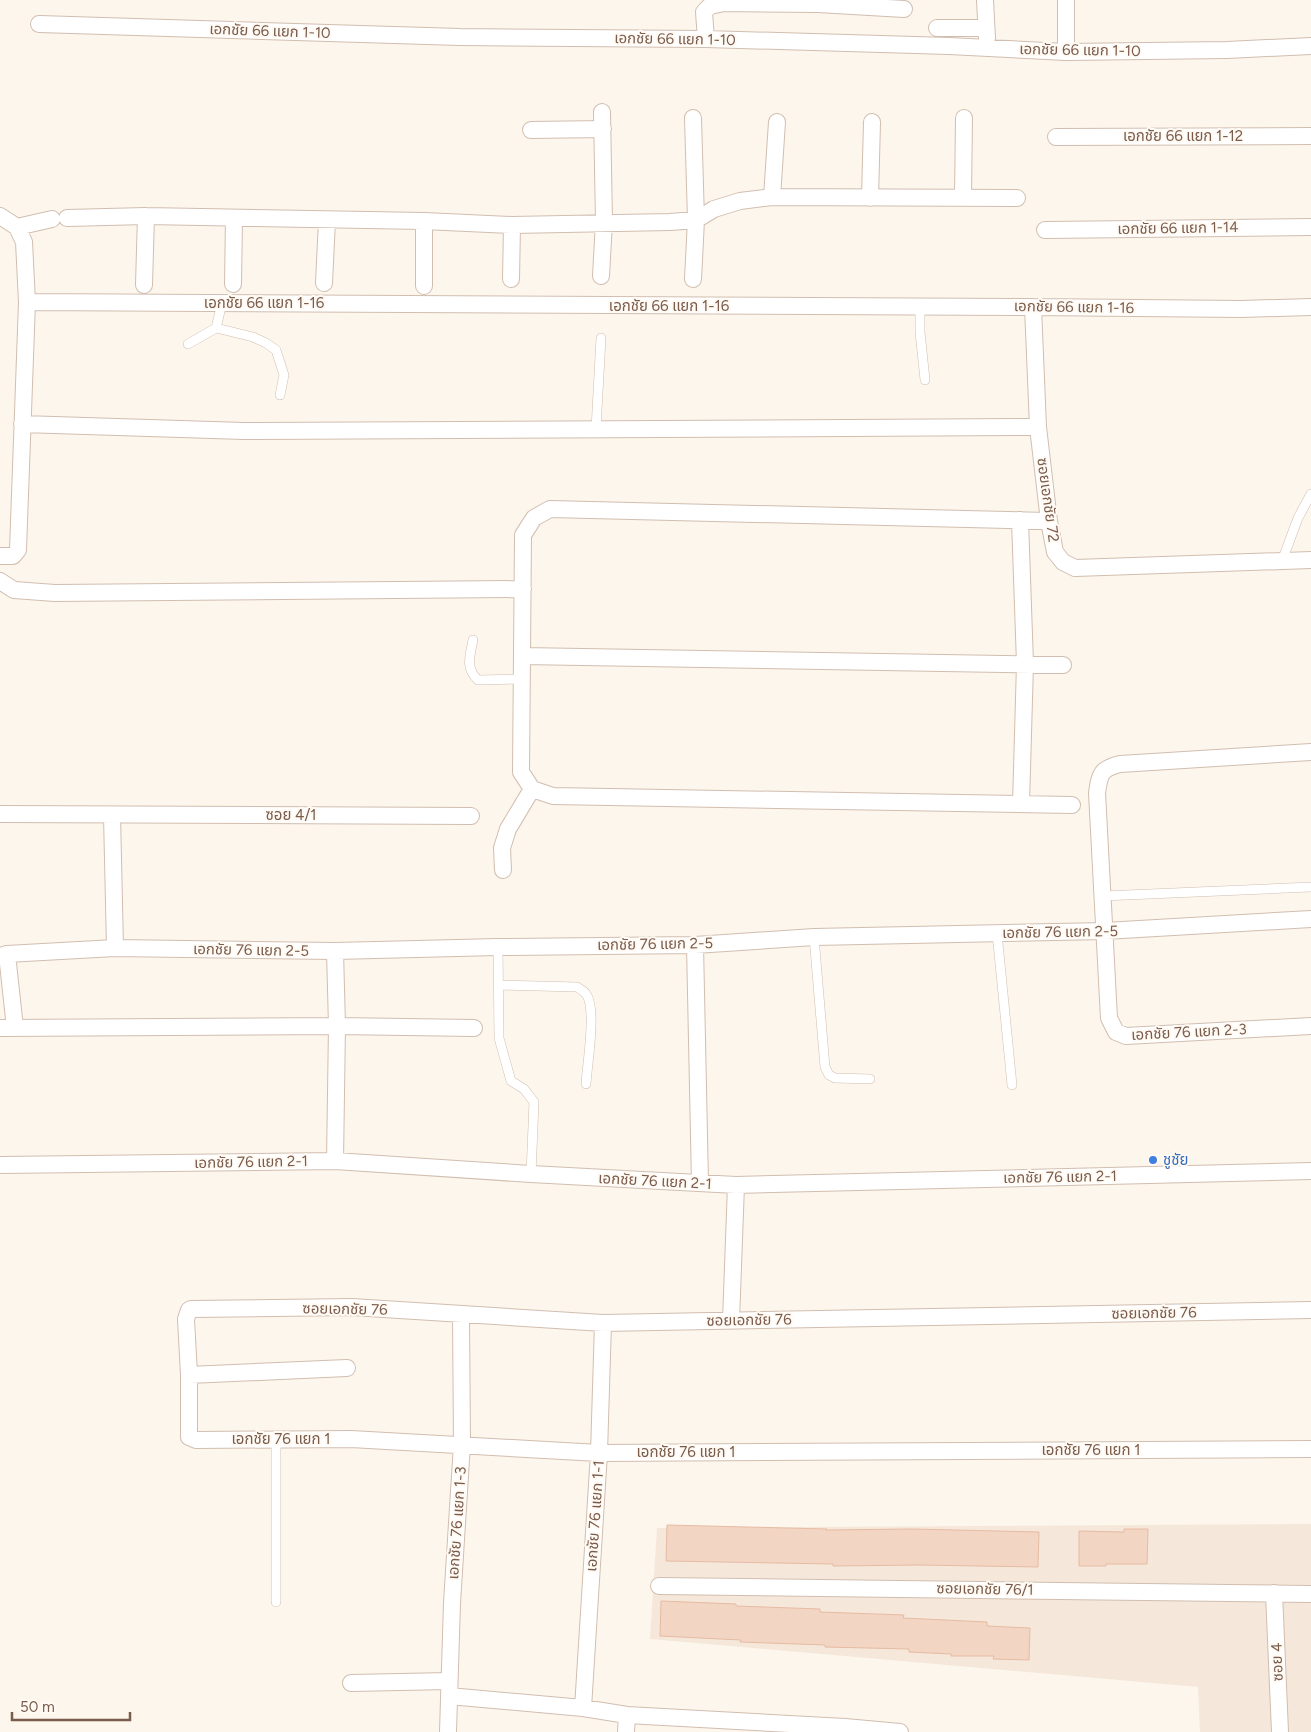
<svg xmlns="http://www.w3.org/2000/svg" width="1311" height="1732" font-family="Figtree,'Noto Sans Thai',sans-serif">
<style>
.residential{fill:#f5e8da}
.building{fill:#f3d5c3;stroke:#e6bba3}
.lines{fill:none;stroke-linecap:round;stroke-linejoin:round}
.service-casing{stroke:#d1beb0;stroke-width:10}
.minor-casing{stroke:#d1beb0;stroke-width:18}
.service{stroke:#fff;stroke-width:9}
.minor{stroke:#fff;stroke-width:16}
.shop-dot{fill:#3f7fe0;stroke:#fffaf3;stroke-width:2}
.labels{text-anchor:middle;stroke-width:4;stroke-linejoin:round;paint-order:stroke}
.street-label{font-size:15px;fill:#7a5c4d;stroke:#fffaf3}
.shop-label{font-size:15px;fill:#366cbe;stroke:#fffaf3;text-anchor:start}
</style>
<rect width="100%" height="100%" fill="#fdf6ec"/>
<path class="residential" d="M1311 1524V1732H1200L1198 1687 650 1639 657 1528Z"/>
<path class="building" d="M667 1525 827 1529 826 1530 912 1529 1039 1532 1038 1567 919 1565 833 1566V1564L666 1561Z
M1124 1529H1148L1147 1564H1106V1566H1079V1531L1124 1532Z
M661 1601 736 1604V1606L820 1609V1612L904 1615 903 1618 987 1622V1626L1030 1628 1029 1660 993 1659 994 1656H951V1654L909 1652V1649L825 1647V1645L740 1642 741 1640 660 1636Z"/>
<g class="lines">
<g class="service-casing">
<path id="service" d="M920 307V332L925 380
M216 328 253 337 266 343 276 350 284 375 280 395
M188 344 216 328 222 303
M596 429 601 338
M1282 561 1298 518 1311 494
M473 640C470 656 465 668 478 680L522 679
M1103 896 1311 887
M997 933 1012 1085
M814 937 825 1067 829 1075 835 1078 870 1079
M498 947 499 1038 511 1081 524 1089 534 1102 531 1174
M499 985 577 987C580 989 584 991 586 994 597 1008 587 1065 586 1084
M276 1602V1439"/>
</g>
<g class="minor-casing">
<path id="minor" d="M985 0 987 38
M1066 0V52
M39 24 460 37 706 39 949 46 1066 52 1227 50 1311 46
M937 28H986
M706 39 704 12 710 6 724 3 818 4 904 9
M693 118 696 220 693 279
M531 130 603 129
M1056 137 1311 136
M772 197 777 122
M870 198 872 122
M963 198 964 118
M0 216 17 227 24 242 27 302 18 550 13 556H0
M67 218 146 216 424 221 512 225 670 222 696 220 714 209 740 201 772 197 1017 198
M17 227 52 219
M1045 230 1311 227
M601 276 604 222 602 112
M511 279 512 225
M324 283 327 220
M233 284 234 218
M144 285 146 216
M424 286V221
M27 302 1033 307 1241 309 1311 307
M1033 307 1038 427 1049 521 1055 552 1063 562 1075 568 1311 560
M22 424 244 431 1038 427
M1020 520 1025 664 1021 804
M1049 521 550 509 534 518 523 535 521 772 532 789 553 796 1072 805
M0 581 14 590 55 593 523 589
M522 656 1063 665
M1311 752 1120 764C1100 769 1100 774 1097 793L1109 1018 1116 1032 1126 1036 1311 1026
M0 814 471 816
M112 815 115 948
M503 870 502 848 508 829 532 789
M695 945 700 1183
M7 954 15 1028
M0 956 7 954 115 948 335 951 498 947 695 945 814 937 1105 931 1311 919
M0 1028 337 1026 474 1028
M335 1161 337 1026 335 951
M0 1165 335 1161 531 1174 736 1185 1311 1171
M1311 1310 603 1323 352 1307 191 1309 189 1310 186 1319 189 1375V1437L196 1440 351 1439 599 1453 1311 1449
M731 1321 736 1185
M189 1375 347 1368
M659 1586 1311 1594
M1274 1593 1280 1732
M351 1683 449 1681
M449 1696 583 1708 627 1715 845 1727 900 1732
M583 1708 599 1453 603 1323
M448 1732 452 1603 462 1444 461 1315
M626 1732 627 1715"/>
</g>
<use href="#service" class="service"/>
<use href="#minor" class="minor"/>
</g>
<circle class="shop-dot" cx="1153" cy="1160" r="5"/>
<g class="labels">
<g class="street-label">
<text transform="translate(270 31) rotate(2)" y="5">เอกชัย 66 แยก 1-10</text>
<text transform="translate(675 39) rotate(1)" y="5">เอกชัย 66 แยก 1-10</text>
<text transform="translate(1080 50) rotate(1)" y="5">เอกชัย 66 แยก 1-10</text>
<text x="1183" y="141">เอกชัย 66 แยก 1-12</text>
<text transform="translate(1178 228) rotate(-1)" y="5">เอกชัย 66 แยก 1-14</text>
<text x="264" y="308">เอกชัย 66 แยก 1-16</text>
<text x="669" y="311">เอกชัย 66 แยก 1-16</text>
<text transform="translate(1074 307) rotate(1)" y="5">เอกชัย 66 แยก 1-16</text>
<text transform="translate(1048 500) rotate(82)" y="5">ซอยเอกชัย 72</text>
<text x="291" y="820">ซอย 4/1</text>
<text transform="translate(1060 932) rotate(-1)" y="5">เอกชัย 76 แยก 2-5</text>
<text transform="translate(655 944) rotate(-1)" y="5">เอกชัย 76 แยก 2-5</text>
<text transform="translate(251 950) rotate(1)" y="5">เอกชัย 76 แยก 2-5</text>
<text transform="translate(1189 1032) rotate(-3)" y="5">เอกชัย 76 แยก 2-3</text>
<text transform="translate(251 1162) rotate(-1)" y="5">เอกชัย 76 แยก 2-1</text>
<text transform="translate(1060 1177) rotate(-1)" y="5">เอกชัย 76 แยก 2-1</text>
<text transform="translate(655 1181) rotate(3)" y="5">เอกชัย 76 แยก 2-1</text>
<text transform="translate(345 1309) rotate(1)" y="5">ซอยเอกชัย 76</text>
<text transform="translate(1154 1313) rotate(-1)" y="5">ซอยเอกชัย 76</text>
<text transform="translate(749 1320) rotate(-1)" y="5">ซอยเอกชัย 76</text>
<text x="281" y="1444">เอกชัย 76 แยก 1</text>
<text x="1091" y="1455">เอกชัย 76 แยก 1</text>
<text x="686" y="1457">เอกชัย 76 แยก 1</text>
<text transform="translate(595 1516) rotate(-86)" y="5">เอกชัย 76 แยก 1-1</text>
<text transform="translate(457 1523) rotate(-86)" y="5">เอกชัย 76 แยก 1-3</text>
<text transform="translate(985 1589) rotate(1)" y="5">ซอยเอกชัย 76/1</text>
<text transform="translate(1277 1662) rotate(-92)" y="5">ซอย 4</text>
</g>
<g class="shop-label">
<text x="1163" y="1165">ชูชัย</text>
</g>
</g>
<path d="M12 1712v8h118v-8" fill="none" stroke="#7a5c4d" stroke-width="2.5"/>
<text x="20" y="1712" font-size="15" fill="#7a5c4d" stroke="#fffaf3" stroke-width="4" paint-order="stroke">50 m</text>
</svg>
